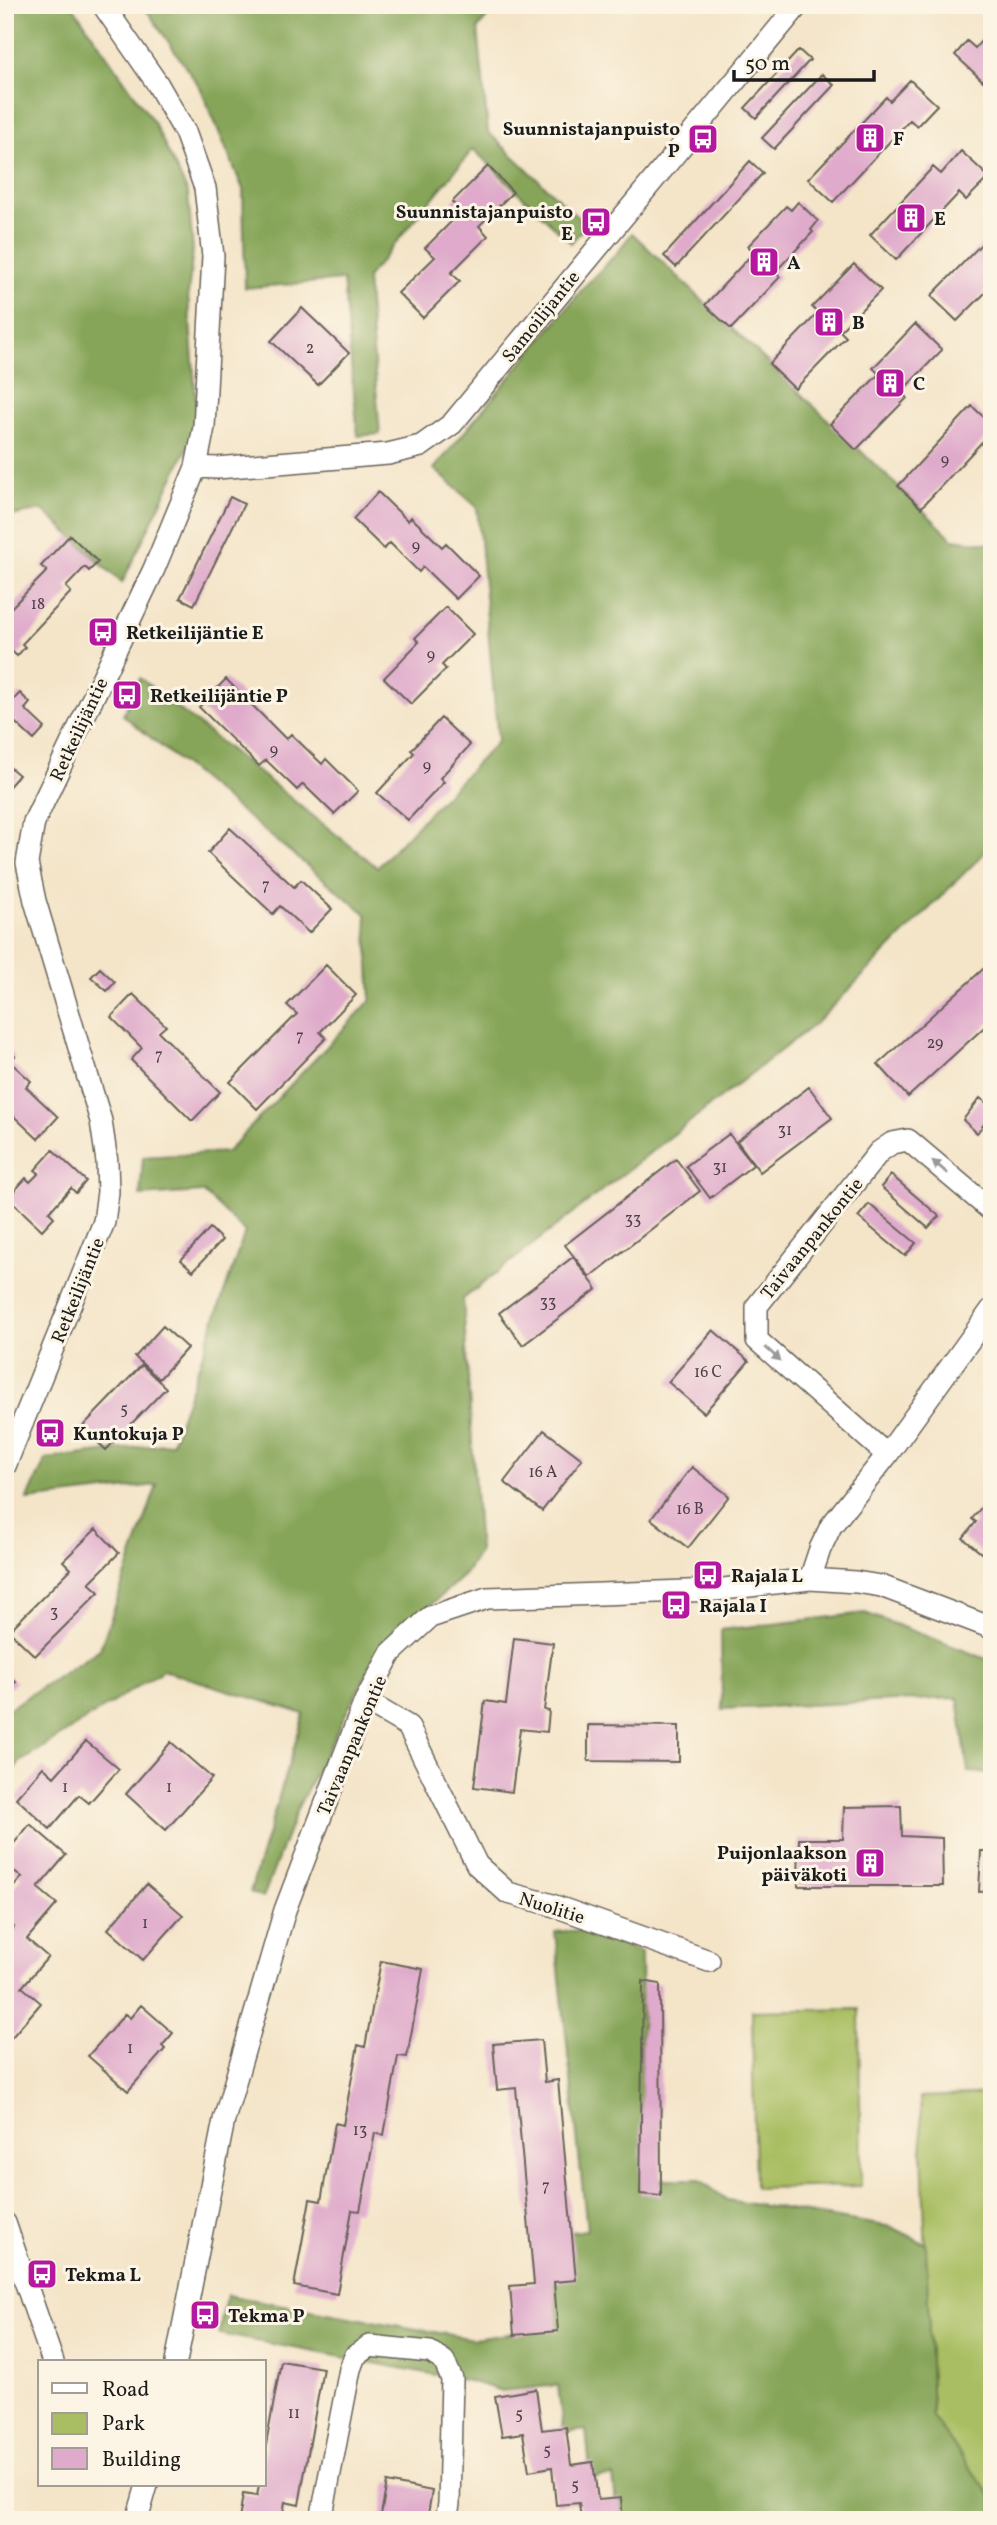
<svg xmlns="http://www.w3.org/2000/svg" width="997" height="2525" font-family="Vollkorn,serif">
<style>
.green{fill:#a9be62;stroke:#626d3f;stroke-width:2}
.forest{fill:#86a558;stroke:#51603a;stroke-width:2}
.building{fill:#dfaacb}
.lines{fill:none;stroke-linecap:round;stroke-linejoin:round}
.minor-casing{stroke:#686259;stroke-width:24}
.minor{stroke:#fff;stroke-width:21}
.oneway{fill:#999}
.labels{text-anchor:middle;stroke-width:6;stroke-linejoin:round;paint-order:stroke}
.number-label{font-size:16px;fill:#4d4048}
.poi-label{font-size:19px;font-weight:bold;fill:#1c1c1c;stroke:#fcf5e5;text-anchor:start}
.street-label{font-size:19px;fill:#1c1c1c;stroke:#fcf5e5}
</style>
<rect width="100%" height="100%" fill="#fcf5e5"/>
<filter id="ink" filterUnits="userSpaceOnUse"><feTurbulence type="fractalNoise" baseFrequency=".0143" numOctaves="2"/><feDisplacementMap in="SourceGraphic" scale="14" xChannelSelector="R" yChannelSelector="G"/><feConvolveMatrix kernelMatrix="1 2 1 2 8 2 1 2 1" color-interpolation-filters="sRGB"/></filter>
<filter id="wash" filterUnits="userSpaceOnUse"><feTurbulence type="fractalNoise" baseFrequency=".00686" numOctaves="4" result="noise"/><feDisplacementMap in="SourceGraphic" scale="28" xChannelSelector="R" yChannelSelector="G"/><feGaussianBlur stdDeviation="1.57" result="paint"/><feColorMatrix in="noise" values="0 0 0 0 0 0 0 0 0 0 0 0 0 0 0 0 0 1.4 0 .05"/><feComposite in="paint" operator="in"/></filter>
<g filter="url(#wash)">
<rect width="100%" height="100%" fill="#f4e5c9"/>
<path class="green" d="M859 2009 861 2186 755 2188 752 2011Z
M992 2094V2520L932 2417 920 2097Z"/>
<path class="forest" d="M17 5H72L154 123 188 193 193 250 188 295 198 426 122 583 43 510 5 517V23Z
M143 5H497L478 28 488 132 586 225 571 243 473 149 367 278 380 434 358 436 343 280 245 288 243 189 201 89Z
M632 233 953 539 992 544V845L816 1023 463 1299 479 1552 465 1574 376 1655 297 1809 263 1898 250 1892 304 1714 163 1670 20 1762 5 1780V1711L100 1649 157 1485 27 1500 46 1459 172 1443 245 1232 203 1192 140 1196 143 1157 227 1152 371 1000 366 914 123 715 140 678 377 867 498 741 477 507 434 469 585 286 616 254Z
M865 1613 992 1661V1773L968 1772 958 1698 722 1709 721 1630Z
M584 1930 641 1952 643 2179H699L727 2200 892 2227 926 2244 932 2417 992 2497V2520H618L613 2476 591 2478 586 2430 563 2433 558 2385 502 2391 469 2381 219 2334 226 2295 473 2339 552 2328 547 2282 565 2233 587 2230 555 1932Z"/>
<g id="blocks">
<path class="building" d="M988 33 992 36V71L983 81 955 55 967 41 975 48Z
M799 50 810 60 756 118 745 108Z
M822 74 834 85 774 149 762 138Z
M910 80 937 105 917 126 910 120 833 202 808 179 886 97 890 101Z
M961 151 989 177 966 200 959 193 896 260 870 235 933 167 941 174Z
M750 161 763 173 676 267 664 256Z
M488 166 513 192 479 226 488 236 451 273 460 281 423 318 398 293 435 257 425 248 461 212 452 202Z
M798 202 818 221 811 230 813 232 775 272 780 277 731 329 705 305 754 252 748 246 786 206 791 210Z
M992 233V286L957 321 931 296Z
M854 264 881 290 840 331 846 337 795 389 769 364 818 313 812 307Z
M302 308 349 353 318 385 271 341Z
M915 324 942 350 901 392 907 398 856 450 830 424 879 374 873 368Z
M972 406 992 425V431L921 508 898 486Z
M378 492 408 521 411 517 442 547 446 543 479 576 456 599 423 567 419 572 390 543 384 549 353 519Z
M230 497 244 504 194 605 180 598Z
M70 535 98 562 89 571 85 567 66 587 71 592 22 644 25 647 17 656 5 645V614L47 571 41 566Z
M446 607 473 634 442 665 446 669 411 704 384 678 419 642 415 638Z
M226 679 286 739 291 734 322 764 326 759 358 791 334 814 303 784 297 790 266 760 259 766 199 707Z
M20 693 30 703 25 709 45 728 34 740 5 713V709Z
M441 718 470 745 440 778 444 782 408 820 377 793 414 753 411 750Z
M5 763 19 775 5 791Z
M230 828 294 887 301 880 332 909 309 933 280 906 273 914 208 853Z
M992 961V1020L908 1097 878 1064Z
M326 965 356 995 320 1032 326 1038 257 1109 230 1082 297 1014 287 1005Z
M100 968 115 982 107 991 91 977Z
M133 994 166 1026 159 1032 220 1092 192 1121 131 1060 142 1048 111 1017Z
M5 1047 15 1056 10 1062 31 1081 26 1087 58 1117 38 1139 5 1108 10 1103 5 1099Z
M809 1087 832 1118 760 1172 737 1141Z
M980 1098 992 1107V1114L977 1133 963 1120Z
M729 1134 753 1165 710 1198 686 1166Z
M53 1150 86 1181 76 1193 71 1188 49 1212 54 1217 42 1230 8 1198 26 1178 30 1182 39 1173 35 1170Z
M676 1159 700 1191 590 1277 565 1245Z
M891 1175 939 1216 928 1228 881 1187Z
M869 1204 916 1243 905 1256 858 1217Z
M210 1228 222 1240 193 1271 181 1260Z
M573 1257 597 1289 523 1345 499 1313Z
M163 1326 187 1348 159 1379 135 1357Z
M713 1330 749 1361 704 1413 668 1382Z
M142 1365 166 1388 106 1450 82 1427Z
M544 1430 582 1459 542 1511 504 1482Z
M692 1467 729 1496 688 1548 651 1519Z
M992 1494V1562L963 1538 976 1522 972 1519Z
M96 1529 119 1553 89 1583 99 1592 35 1656 9 1631 71 1569 63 1561Z
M514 1638 553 1643 544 1710 549 1711 547 1732 520 1729 512 1792 474 1787 485 1701 506 1704Z
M5 1672 16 1682 5 1693Z
M588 1725 679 1726V1762L588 1761Z
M86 1741 119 1769 89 1803 79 1795 50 1829 16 1798 43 1767 54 1777Z
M171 1742 212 1778 166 1830 126 1794Z
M901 1806 902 1836 942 1838 943 1886H798L799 1839H843L844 1807Z
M30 1824 66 1855 38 1888 57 1904 27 1939 48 1957 22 1987 41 2003 12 2037 5 2031V1938L14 1927 5 1919V1897L22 1877 5 1864V1854Z
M981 1851H992V1891L979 1892Z
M147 1884 183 1915 143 1960 108 1929Z
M381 1961 423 1969 407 2057 398 2056 384 2135 375 2133 360 2211 352 2210 337 2294 294 2286 310 2199 321 2201 335 2123 343 2125 358 2045 365 2047Z
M643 1981 660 1984 661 2196 640 2194Z
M141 2005 173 2033 162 2046 165 2049 128 2091 88 2056 125 2014 130 2018Z
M541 2040 545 2082 558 2080 576 2280 554 2282 558 2331 514 2335 510 2286 534 2284 516 2088 497 2090 493 2044Z
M281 2361 323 2368 299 2505 285 2502 282 2520H239L243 2494 257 2496 259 2485H264V2456Z
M536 2389 542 2430 566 2427 571 2465 593 2462 598 2500 621 2498 623 2520H581L579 2503 556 2505 552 2467 529 2471 523 2433 502 2436 495 2396Z
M387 2482 432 2491 427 2520H380Z"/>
</g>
</g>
<g filter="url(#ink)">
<use href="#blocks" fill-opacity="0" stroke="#686259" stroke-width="2"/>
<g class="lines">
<g class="minor-casing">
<path id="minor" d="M196 467 217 468 388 454 421 446 452 424 798 5
M887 1455 757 1340V1306L879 1152 892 1143 908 1140 992 1211
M5 1466 104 1222 108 1192 107 1162 101 1121 35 901 27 863 34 822 154 569 196 467 204 427 213 256 205 188 185 132 157 83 103 5
M810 1579 820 1549 831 1526 887 1455 992 1309
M365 1701 408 1726 477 1865 508 1893 549 1904 709 1961
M5 2223 53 2362
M176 2362 224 2120 285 1910 365 1701 391 1653 430 1617 487 1598 715 1590 810 1579 856 1582 881 1586 992 1628
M137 2520 147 2485
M321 2520 350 2369 355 2356 369 2346 430 2352 444 2361 452 2379 449 2504 446 2520"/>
</g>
<use href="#minor" class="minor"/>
</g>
<defs><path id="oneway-solid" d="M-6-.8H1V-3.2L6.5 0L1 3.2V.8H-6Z" transform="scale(1.75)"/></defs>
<g class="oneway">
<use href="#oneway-solid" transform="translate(940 1167) rotate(-140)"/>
<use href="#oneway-solid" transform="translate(773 1354) rotate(42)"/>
</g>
</g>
<defs>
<g id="building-square" transform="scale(1.575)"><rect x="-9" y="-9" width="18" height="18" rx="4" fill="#b5179e" stroke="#fcf5e5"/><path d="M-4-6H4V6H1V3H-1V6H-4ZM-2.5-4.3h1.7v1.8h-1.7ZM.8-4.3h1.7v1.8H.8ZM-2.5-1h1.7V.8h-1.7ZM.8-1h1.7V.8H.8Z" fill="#fff"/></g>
<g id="bus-square" transform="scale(1.575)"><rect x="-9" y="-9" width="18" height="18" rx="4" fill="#b5179e" stroke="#fcf5e5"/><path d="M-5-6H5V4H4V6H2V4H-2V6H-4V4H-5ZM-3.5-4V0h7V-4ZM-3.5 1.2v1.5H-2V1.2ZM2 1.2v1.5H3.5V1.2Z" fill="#fff"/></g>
</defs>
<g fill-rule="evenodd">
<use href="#building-square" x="870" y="138"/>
<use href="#bus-square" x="703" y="139"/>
<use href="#building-square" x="911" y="218"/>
<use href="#bus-square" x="596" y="222"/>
<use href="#building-square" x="764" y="262"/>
<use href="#building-square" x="829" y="322"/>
<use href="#building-square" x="890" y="383"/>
<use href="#bus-square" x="103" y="632"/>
<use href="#bus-square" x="127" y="695"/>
<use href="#bus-square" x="50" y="1433"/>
<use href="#bus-square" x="708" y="1575"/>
<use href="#bus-square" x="676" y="1605"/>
<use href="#building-square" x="870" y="1863"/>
<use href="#bus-square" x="42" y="2274"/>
<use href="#bus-square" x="205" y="2315"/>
</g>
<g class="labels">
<g class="number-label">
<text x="310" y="353">2</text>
<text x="945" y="465">9</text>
<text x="416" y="551">9</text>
<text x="38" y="609">18</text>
<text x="431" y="660">9</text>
<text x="274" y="755">9</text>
<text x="427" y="771">9</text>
<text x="266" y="890">7</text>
<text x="300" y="1041">7</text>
<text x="935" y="1048">29</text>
<text x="159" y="1060">7</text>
<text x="785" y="1135">31</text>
<text x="720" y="1172">31</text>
<text x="633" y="1224">33</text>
<text x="548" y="1307">33</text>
<text x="708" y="1377">16 C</text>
<text x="124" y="1414">5</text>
<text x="543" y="1477">16 A</text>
<text x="690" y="1514">16 B</text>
<text x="54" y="1617">3</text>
<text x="65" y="1792">1</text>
<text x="169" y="1792">1</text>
<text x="145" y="1928">1</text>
<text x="130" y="2053">1</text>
<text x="360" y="2135">13</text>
<text x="546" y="2191">7</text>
<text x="294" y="2418">11</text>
<text x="519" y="2419">5</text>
<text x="547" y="2455">5</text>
<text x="575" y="2490">5</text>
</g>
<g class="poi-label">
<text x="680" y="135" text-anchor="end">Suunnistajanpuisto<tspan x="680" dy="22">P</tspan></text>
<text x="893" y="145">F</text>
<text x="573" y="218" text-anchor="end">Suunnistajanpuisto<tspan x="573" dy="22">E</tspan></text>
<text x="934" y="225">E</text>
<text x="787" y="269">A</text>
<text x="852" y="329">B</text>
<text x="913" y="390">C</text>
<text x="126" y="639">Retkeilijäntie E</text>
<text x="150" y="702">Retkeilijäntie P</text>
<text x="73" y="1440">Kuntokuja P</text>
<text x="731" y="1582">Rajala L</text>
<text x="699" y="1612">Rajala I</text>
<text x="847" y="1859" text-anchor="end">Puijonlaakson<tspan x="847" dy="22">päiväkoti</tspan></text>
<text x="65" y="2281">Tekma L</text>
<text x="228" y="2322">Tekma P</text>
</g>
<g class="street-label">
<text transform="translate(540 316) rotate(-51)" y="7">Samoilijantie</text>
<text transform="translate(78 729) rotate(-65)" y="7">Retkeilijäntie</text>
<text transform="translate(811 1238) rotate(-51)" y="7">Taivaanpankontie</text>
<text transform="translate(77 1290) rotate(-68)" y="7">Retkeilijäntie</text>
<text transform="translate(351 1745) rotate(-67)" y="7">Taivaanpankontie</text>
<text transform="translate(552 1907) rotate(17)" y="7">Nuolitie</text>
</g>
</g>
<rect width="997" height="2525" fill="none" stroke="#fcf5e5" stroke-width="28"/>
<rect x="38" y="2360" width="228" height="126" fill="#fcf5e5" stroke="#a29e95" stroke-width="2"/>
<rect x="52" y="2383" width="35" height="10" fill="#ffffff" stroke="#a29e95" stroke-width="2"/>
<text x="102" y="2396" font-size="21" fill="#1c1c1c">Road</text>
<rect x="52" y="2413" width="35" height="21" fill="#a9be62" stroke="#a29e95" stroke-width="2"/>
<text x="102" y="2430" font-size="21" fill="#1c1c1c">Park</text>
<rect x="52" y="2448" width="35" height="21" fill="#dfaacb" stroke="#a29e95" stroke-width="2"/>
<text x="102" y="2466" font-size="21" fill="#1c1c1c">Building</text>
<path d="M734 70v10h140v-10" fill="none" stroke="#1c1c1c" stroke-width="3.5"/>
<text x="745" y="70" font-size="21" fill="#1c1c1c" stroke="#fcf5e5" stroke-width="5" paint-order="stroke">50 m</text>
</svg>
